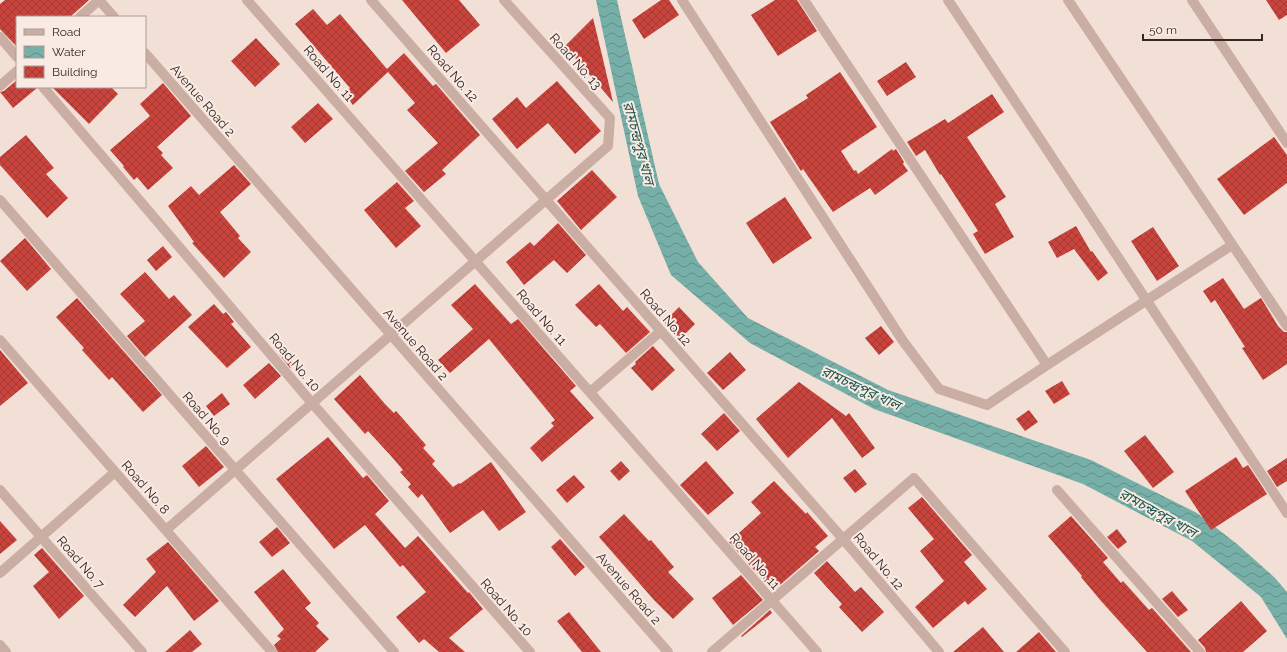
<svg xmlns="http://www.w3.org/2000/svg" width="1287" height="652" font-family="Raleway,'Noto Sans Bengali',sans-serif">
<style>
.water{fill:url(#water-waves)}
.building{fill:url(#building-cross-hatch)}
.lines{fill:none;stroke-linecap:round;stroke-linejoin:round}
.minor{stroke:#caada3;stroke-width:10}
.labels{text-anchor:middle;stroke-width:4;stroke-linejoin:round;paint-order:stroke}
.street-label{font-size:13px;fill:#342725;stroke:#f9ebe3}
.water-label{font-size:14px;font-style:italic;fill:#1a574f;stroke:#f9ebe3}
</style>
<defs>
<pattern id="water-waves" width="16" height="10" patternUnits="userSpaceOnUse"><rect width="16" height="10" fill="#76afa7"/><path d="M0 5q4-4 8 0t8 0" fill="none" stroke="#628e88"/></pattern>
<pattern id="building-cross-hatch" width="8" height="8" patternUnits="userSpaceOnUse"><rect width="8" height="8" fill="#c9443d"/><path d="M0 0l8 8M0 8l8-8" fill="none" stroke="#a43933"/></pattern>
</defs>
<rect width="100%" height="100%" fill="#f2e0d7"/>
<path class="water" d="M596 0H617L659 184 698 262 748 318 888 390 1091 460 1197 513 1237 544 1275 578 1287 592V639L1261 597 1192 541 1083 484 874 409 750 343 671 275 638 196Z"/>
<path class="building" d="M5 0H89L70 17H17V47L0 29V4Z
M402 0H459L480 25 446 53Z
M661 0H669L679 15 644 39 632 20Z
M775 0H797L817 31 778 56 751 15Z
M1266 0H1287V15L1279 20Z
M313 9 327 25 340 14 387 69 404 53 433 86 436 84 480 135 442 170 446 174 424 192 405 171 438 143 407 110 415 103 388 72 353 105 344 94 350 88 295 24Z
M593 18 602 55 613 102 565 46Z
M256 38 280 64 255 87 231 61Z
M906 62 916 77 887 96 877 81Z
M840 72 877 127 841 151 854 171 856 170 858 174 892 149 893 151 896 149 904 162 903 164 908 171 875 195 870 188 833 212 803 169 801 171 770 122 808 98 806 95Z
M17 80V87H37V88L13 108 0 92 4 91Z
M557 81 601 131 575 154 548 123 517 149 492 119 517 97 526 108Z
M163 83 191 116 157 147 163 153 161 155 173 168 148 190 137 177 134 180 123 167 124 166 110 150 150 116 140 104Z
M52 87H111L118 94 89 124Z
M992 94 1004 112 967 137 1006 197 995 204 1014 237 985 254 973 234 978 231 941 174 940 175 925 150 916 156 907 142 945 119 948 123Z
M318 103 333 119 305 143 291 127Z
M26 135 54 168 46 174 68 198 47 218 0 165V157Z
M1274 137 1287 155V183L1244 215 1217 179Z
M234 165 251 184 220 212 240 236 238 238 251 252 224 278 192 243 194 242 168 206 191 186 199 195Z
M592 170 617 197 581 230 557 201Z
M397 182 414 201 405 208 421 226 396 248 364 210Z
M785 197 812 238 773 264 746 223Z
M558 223 586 255 567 273 554 260 524 285 506 262 530 242 534 246Z
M1076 226 1091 252 1092 251 1108 273 1098 281 1074 249 1057 258 1048 242Z
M1153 227 1179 266 1157 281 1131 241Z
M25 238 51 269 27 291 0 261Z
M163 246 172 257 156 271 147 260Z
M145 272 169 299 174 295 192 315 145 357 127 336 145 321 120 294Z
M1223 278 1244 309 1261 298 1278 326 1284 332H1287V364L1263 380 1242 348 1245 347 1215 300 1211 303 1203 291Z
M475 284 511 324 518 319 576 386 570 391 594 418 542 462 530 448 554 426 551 423 555 420 489 339 450 373 438 360 473 329 451 305Z
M599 284 623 311 627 307 650 332 626 353 600 324 596 327 575 305Z
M77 298 162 395 143 412 112 377 109 380 82 350 84 348 56 317Z
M214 304 223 314 226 312 234 322 231 324 251 347 227 368 188 327Z
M679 307 695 324 680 339 664 322Z
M881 326 894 342 879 355 865 338Z
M653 346 675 370 652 391 631 368 636 364 635 362Z
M0 350 28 383 0 406Z
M282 351 294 365 290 368 279 354Z
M730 352 746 370 723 390 707 373Z
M269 363 281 376 255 399 243 385Z
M360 375 385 404 394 413 396 411 426 445 423 448 435 461 432 464 453 487 459 483 460 484 491 462 526 512 499 531 483 510 450 533 422 494 418 498 408 487 411 484 400 472 403 470 391 456 368 431 365 434 334 399Z
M1062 381 1070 394 1054 404 1045 391Z
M799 382 846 416 849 413 875 448 862 458 832 418 788 458 756 419Z
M222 393 230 404 214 416 206 406Z
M1029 410 1038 422 1025 431 1016 419Z
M724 413 740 431 717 451 701 434Z
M1145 435 1174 472 1153 488 1124 451Z
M328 437 363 478 367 475 389 501 375 514 405 548 418 536 468 593 469 592 483 609 449 638 465 652H439L424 639 419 643 396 617 426 592 403 565 400 567 365 525 334 549 276 479Z
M206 446 224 467 199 487 182 466Z
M1236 457 1243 468 1248 465 1267 494 1211 530 1185 491Z
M1287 458V481L1277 487 1267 471Z
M621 461 630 471 619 481 610 471Z
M706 461 734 493 708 515 680 485Z
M855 469 867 484 855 493 843 478Z
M574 475 585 487 567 503 556 490Z
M774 481 806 514 807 512 828 536 815 547 819 551 773 591 729 542 761 513 751 502Z
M922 497 972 555 964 562 987 589 968 605 965 601 933 628 915 607 944 581 920 551 934 539 908 508Z
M624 514 649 541 651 540 674 567 668 572 694 599 673 619 654 600 599 537Z
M1071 516 1108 558 1103 562 1121 583 1123 581 1149 610 1152 608 1191 652H1147L1101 601 1081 577 1082 576 1048 536Z
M0 521 17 540 0 554Z
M277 527 290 543 272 557 259 542Z
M1117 529 1127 542 1118 549 1107 537Z
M560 539 585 567 575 576 551 547Z
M168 542 219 601 194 621 167 586 135 617 123 605 156 572 146 559Z
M42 548 84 596 59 619 33 586 49 572 34 555Z
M827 561 855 592 861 587 884 612 862 632 839 607 842 604 814 573Z
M283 569 311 603 305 608 319 623 316 626 329 639 315 652H278L274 645 281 639 277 636 284 629 254 592Z
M741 575 763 600 733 625 712 598Z
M1172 591 1188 610 1178 617 1162 599Z
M1241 601 1267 631 1243 652H1206L1205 648 1198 640Z
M770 610 772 613 742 637 741 636Z
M569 612 601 652H582L557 621Z
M983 627 1004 652H953Z
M190 630 202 644 192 652H165Z
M1039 632 1056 652H1016Z"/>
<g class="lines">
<path class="minor" d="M99 0 114 17
M247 0 817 652
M371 0 843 539 939 652
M682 0 903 341 939 389 987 405 1047 365 1232 245
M804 0 1047 365
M948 0 1287 513
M1068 0 1287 326
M1192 0 1287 143
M80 17 99 0
M0 37 17 57
M145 53 668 652
M0 86 17 71
M43 87 312 403 530 652
M0 200 394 652
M0 340 272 652
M590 392 661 331
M0 490 142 652
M1057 490 1200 652
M166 530 608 146 610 118 504 0
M0 573 115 472
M0 645 6 652
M712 652 914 478 1065 652"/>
</g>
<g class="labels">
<g class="street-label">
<text transform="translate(576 61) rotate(48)" y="5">Road No. 13</text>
<text transform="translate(329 73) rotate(49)" y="5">Road No. 11</text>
<text transform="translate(453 73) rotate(49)" y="5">Road No. 12</text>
<text transform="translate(203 100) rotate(49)" y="5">Avenue Road 2</text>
<text transform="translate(542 317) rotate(49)" y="5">Road No. 11</text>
<text transform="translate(666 317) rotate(49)" y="5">Road No. 12</text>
<text transform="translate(416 344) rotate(49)" y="5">Avenue Road 2</text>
<text transform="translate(295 362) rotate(50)" y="5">Road No. 10</text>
<text transform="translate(207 418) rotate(49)" y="5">Road No. 9</text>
<text transform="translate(146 487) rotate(49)" y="5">Road No. 8</text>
<text transform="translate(755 561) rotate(49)" y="5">Road No. 11</text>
<text transform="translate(879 561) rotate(50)" y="5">Road No. 12</text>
<text transform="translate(81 562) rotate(49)" y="5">Road No. 7</text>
<text transform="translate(629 588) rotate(49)" y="5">Avenue Road 2</text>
<text transform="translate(507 607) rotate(49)" y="5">Road No. 10</text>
</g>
<g class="water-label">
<text transform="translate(639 143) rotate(75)" y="5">রামচন্দ্রপুর খাল</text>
<text transform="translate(861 388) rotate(25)" y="5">রামচন্দ্রপুর খাল</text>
<text transform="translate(1158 513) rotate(29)" y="5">রামচন্দ্রপুর খাল</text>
</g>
</g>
<rect x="16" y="16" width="130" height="72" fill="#f9ebe3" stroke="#aa9d97"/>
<rect x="24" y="29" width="20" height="6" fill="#caada3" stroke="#aa9d97"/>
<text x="52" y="36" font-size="12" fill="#342725">Road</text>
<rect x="24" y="46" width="20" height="12" fill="url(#water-waves)" stroke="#aa9d97"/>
<text x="52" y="56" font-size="12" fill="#342725">Water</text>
<rect x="24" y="66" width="20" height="12" fill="url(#building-cross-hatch)" stroke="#aa9d97"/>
<text x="52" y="76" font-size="12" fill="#342725">Building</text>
<path d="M1143 34v6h119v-6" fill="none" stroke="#342725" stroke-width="2"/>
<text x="1149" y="34" font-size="12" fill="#342725" stroke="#f9ebe3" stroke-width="3" paint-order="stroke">50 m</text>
</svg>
